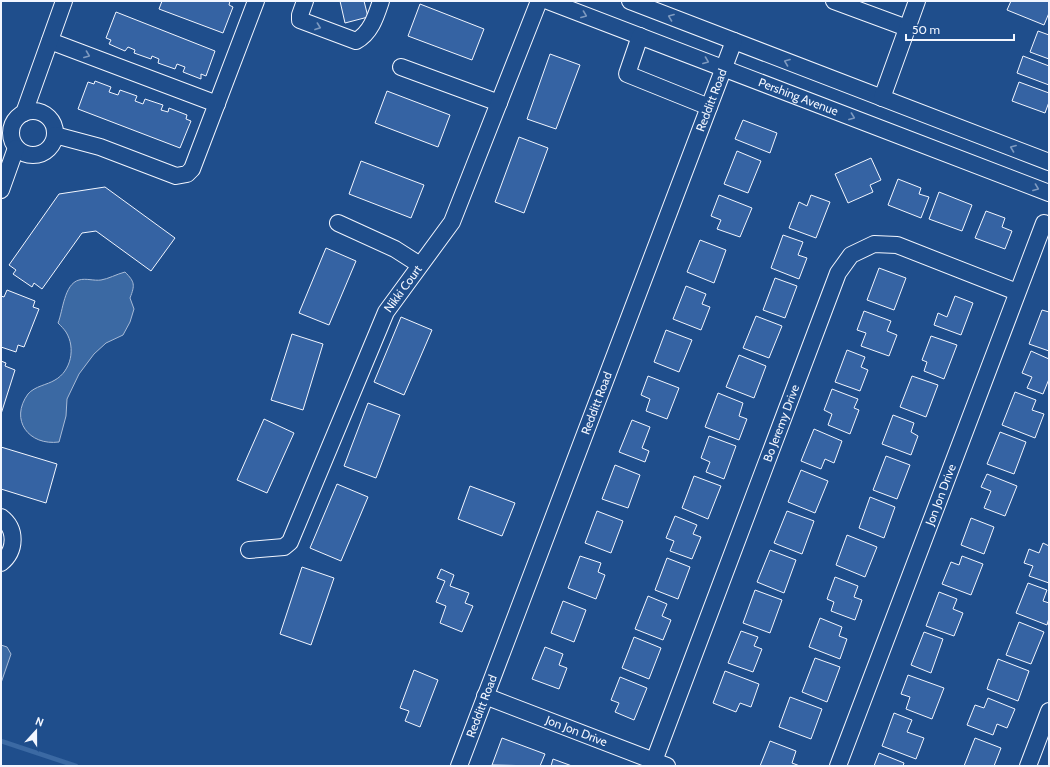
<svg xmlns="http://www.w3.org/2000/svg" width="1050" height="767" font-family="Cabin,sans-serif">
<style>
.water{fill:#3b69a3;stroke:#a8bbd7}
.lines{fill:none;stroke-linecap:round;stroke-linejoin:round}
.stream{stroke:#3b69a3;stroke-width:4.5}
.building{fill:#3563a3;stroke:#f2f6ff}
.minor-casing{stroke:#f2f6ff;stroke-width:18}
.minor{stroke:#1f4e8c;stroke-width:16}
.oneway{stroke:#7e9ac0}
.labels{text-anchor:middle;stroke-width:3;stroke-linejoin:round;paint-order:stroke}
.street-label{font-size:12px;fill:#f2f6ff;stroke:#1f4e8c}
</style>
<rect width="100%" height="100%" fill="#1f4e8c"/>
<path class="water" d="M125 272C135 282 135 285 130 298L134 309 130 322 123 335 106 343 94 354 79 374 67 399 66 416 59 442C29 446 9 420 28 394 35 386 47 385 55 380 71 371 76 348 66 332 64 329 61 326 58 323 63 311 64 284 79 280 86 278 94 281 101 280 108 279 117 274 125 272Z
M1 645 7 647 11 654 1 683Z"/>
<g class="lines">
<path class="stream" d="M1 741 76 766"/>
</g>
<path class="building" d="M162 1H230L229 5 233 7 223 33 159 9Z
M340 1H364L368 17 345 23Z
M1011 1H1049V13L1044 25 1007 10Z
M420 4 484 29 472 60 408 36Z
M116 12 215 51 206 76 201 74V79L183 72 185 67 177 64 175 69 158 63 159 59 152 56 151 59 134 53 135 50 128 47 125 51 109 44 111 40 106 38Z
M1038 31 1049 35V59L1030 52Z
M550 54 580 65 556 129 527 119Z
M1023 56 1049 66V85L1017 73Z
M95 81 111 87 109 92 118 95 120 90 137 96 135 101 143 104 145 99 163 105 161 110 168 112 169 108 187 115 186 119 191 121 180 148 78 109 88 82 94 84Z
M1019 82 1049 93V102L1045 113 1012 101Z
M387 91 450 115 438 147 375 123Z
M743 120 777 133 770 153 735 139Z
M519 137 548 148 524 213 495 202Z
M737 151 761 161 748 193 724 184Z
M871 158 881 180 870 185 873 192 848 203 835 174Z
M361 161 424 185 411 218 349 194Z
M898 179 921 188 919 194 929 197 921 218 888 205Z
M105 187 175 238 151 271 96 231 82 233 42 289 34 283 32 287 13 274 16 270 9 265 59 194Z
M939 192 972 205 962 231 929 219Z
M719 195 752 208 740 237 717 229 721 220 711 216Z
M811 195 830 202 816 238 789 228 799 202 807 206Z
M986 211 1005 218 1002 227 1012 231 1005 249 975 238Z
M783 235 803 242 798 255 807 258 799 279 771 268Z
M700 240 726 250 714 283 687 272Z
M326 248 356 261 329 325 299 313Z
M879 268 906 278 894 310 867 300Z
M775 278 797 286 785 318 763 310Z
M686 286 706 294 702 304 710 307 701 330 673 319Z
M7 290 35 301 33 307 39 309 24 347 18 345 16 352 1 347V296L4 297Z
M955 296 973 303 961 335 934 325 938 313 947 317Z
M1042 310 1049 312V351L1029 344Z
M864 311 891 321 887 331 897 335 889 356 861 346 866 333 857 330Z
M756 316 782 326 769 358 743 348Z
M401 317 432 330 404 395 374 382Z
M666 330 692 340 679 372 654 362Z
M292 334 323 344 303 410 271 400Z
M931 336 957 345 944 379 924 371 927 362 922 360Z
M847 350 865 357 861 367 868 370 860 391 835 382Z
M1031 351 1049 359V379L1043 394 1027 388 1032 377 1022 373Z
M739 355 766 366 754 398 726 387Z
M1 361 6 363 5 366 15 370 1 414Z
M648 376 679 388 667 419 646 411 650 399 641 395Z
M912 376 938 385 926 417 900 407Z
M832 389 858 399 854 408 859 410 850 434 828 425 832 414 824 410Z
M1015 392 1036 400 1032 410 1044 414 1035 438 1002 425Z
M718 393 743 403 739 416 747 419 739 440 705 427Z
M368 403 400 415 376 478 344 466Z
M893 415 914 423 911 432 918 436 911 455 882 444Z
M264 419 294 433 267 493 237 480Z
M632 420 650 427 642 448 649 451 645 462 619 452Z
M814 429 842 441 834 463 825 459 821 469 801 461Z
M1000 432 1026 442 1014 474 987 464Z
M709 436 736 446 724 479 706 472 710 462 701 458Z
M1 447 57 464 46 503 1 489Z
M886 456 910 465 897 499 873 490Z
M615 465 640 475 628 508 602 499Z
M801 470 828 481 815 513 788 502Z
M987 474 1017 486 1005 516 984 508 991 491 981 487Z
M694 476 721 486 708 519 682 508Z
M337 484 368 497 341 561 310 548Z
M470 486 515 503 502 536 458 519Z
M870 497 895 507 884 538 859 528Z
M597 511 623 521 611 553 585 543Z
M787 511 814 521 802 554 774 543Z
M675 516 697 525 693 534 701 537 692 559 670 551 674 541 666 538Z
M971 518 994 527 984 554 961 545Z
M847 535 877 547 865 577 836 565Z
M1043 543 1049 546V583L1029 576 1033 566 1024 563 1029 549 1039 553Z
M770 550 796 560 784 593 757 582Z
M580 556 601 563 598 572 605 575 596 599 568 588Z
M962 556 983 564 971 595 942 584 951 562 959 565Z
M667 558 690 567 678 599 655 590Z
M302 567 334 578 311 645 280 634Z
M441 569 454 575 450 586 469 593 465 603 473 606 462 632 440 623 446 606 436 602 445 581 437 578Z
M835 577 858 586 854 597 862 600 855 620 831 611 834 602 827 599Z
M1028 583 1047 590 1043 601 1049 603V618L1047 625 1016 613Z
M755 590 782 600 770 633 743 623Z
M939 592 957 599 953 609 963 613 954 636 926 626Z
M648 596 667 604 662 616 671 620 663 640 635 629Z
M563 601 586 610 574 642 551 633Z
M820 618 842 627 839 636 847 639 840 659 809 647Z
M1019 622 1044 632 1031 664 1006 655Z
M741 631 758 637 754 646 762 649 753 672 728 663Z
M924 632 943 639 931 673 911 665Z
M634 637 661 648 649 679 622 668Z
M545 647 563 654 559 665 567 668 559 689 532 679Z
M815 658 840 667 827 702 802 692Z
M998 659 1029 671 1018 701 987 689Z
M414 670 438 680 420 727 405 721 409 711 400 708Z
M725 671 759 684 751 707 740 703 736 712 713 703Z
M908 675 944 688 932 719 906 709 910 697 901 694Z
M620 677 647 688 634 720 615 712 619 703 611 700Z
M790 697 822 709 811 739 779 727Z
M988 698 1015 709 1007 728 997 724 993 735 967 725 975 705 984 708Z
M894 713 912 720 907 732 924 738 916 759 882 746Z
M502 738 545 754 540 766 492 765Z
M975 738 1001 748 994 766H964Z
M770 741 796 751 792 763 800 766H760Z
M879 753 904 763 903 766H874Z
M553 759 572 766H551Z"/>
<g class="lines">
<g class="minor-casing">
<g id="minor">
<path d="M305 1 300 15V20L356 41C371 33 376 16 381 1"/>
<path id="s1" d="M548 1 1049 193"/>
<path d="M630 1 1049 162"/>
<path d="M834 1 907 28"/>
<path d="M640 36 627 74 709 107"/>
<path d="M50 41 217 104"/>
<path d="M401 67 499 103"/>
<path d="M882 98 917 1"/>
<circle cx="33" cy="133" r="22"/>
<path d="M24 113 64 1"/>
<path d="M55 135 100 147 176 176 187 174 192 169 256 1"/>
<path d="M1 190 16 148"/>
<path d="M338 223 395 249 420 265"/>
<path d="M1 517C17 529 16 551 1 563"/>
<path id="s2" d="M249 550 284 547 290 542 386 312 452 222 539 1"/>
<path id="s3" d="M485 696 667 766"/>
<path id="s4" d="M654 761 838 273 851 255 874 244 897 245 1017 292"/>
<path id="s5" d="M459 766 734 41"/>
<path id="s6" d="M838 766 1044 223"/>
<path d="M1028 766 1049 711"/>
</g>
</g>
<use href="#minor" class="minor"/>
</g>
<defs><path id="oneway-chevron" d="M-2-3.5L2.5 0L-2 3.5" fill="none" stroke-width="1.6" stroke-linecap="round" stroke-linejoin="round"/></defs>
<g class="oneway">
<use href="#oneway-chevron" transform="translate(584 15) rotate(21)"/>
<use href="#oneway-chevron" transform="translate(671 17) rotate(-159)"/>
<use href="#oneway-chevron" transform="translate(318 27) rotate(20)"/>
<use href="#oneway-chevron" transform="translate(87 55) rotate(21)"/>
<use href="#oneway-chevron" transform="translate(706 61) rotate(21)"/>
<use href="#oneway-chevron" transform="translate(787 62) rotate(-159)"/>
<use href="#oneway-chevron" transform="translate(852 117) rotate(21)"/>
<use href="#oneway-chevron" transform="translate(1013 148) rotate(-159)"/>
<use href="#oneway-chevron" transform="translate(1036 188) rotate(21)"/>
</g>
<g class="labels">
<g class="street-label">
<text dy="4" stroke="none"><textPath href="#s1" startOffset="268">Pershing Avenue</textPath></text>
<text dy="4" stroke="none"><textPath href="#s5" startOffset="712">Redditt Road</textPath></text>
<text dy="4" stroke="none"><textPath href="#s2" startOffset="321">Nikki Court</textPath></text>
<text dy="4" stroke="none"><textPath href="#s5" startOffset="388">Redditt Road</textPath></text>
<text dy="4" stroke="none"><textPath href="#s4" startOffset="361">Bo Jeremy Drive</textPath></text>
<text dy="4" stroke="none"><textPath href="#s6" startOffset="290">Jon Jon Drive</textPath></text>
<text dy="4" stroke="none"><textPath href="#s5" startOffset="64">Redditt Road</textPath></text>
<text dy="4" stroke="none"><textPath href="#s3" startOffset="98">Jon Jon Drive</textPath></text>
</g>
</g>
<rect width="1050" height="767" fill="none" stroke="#f2f6ff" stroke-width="4"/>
<g transform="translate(36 731) rotate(21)" stroke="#1f4e8c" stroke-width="3" paint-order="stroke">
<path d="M0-3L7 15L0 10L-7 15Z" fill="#f2f6ff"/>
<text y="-6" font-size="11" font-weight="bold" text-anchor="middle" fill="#f2f6ff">N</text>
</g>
<path d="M906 34v6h108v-6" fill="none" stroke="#f2f6ff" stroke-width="2"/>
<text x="912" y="34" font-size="12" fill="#f2f6ff" stroke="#1f4e8c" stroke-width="3" paint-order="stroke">50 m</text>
</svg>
